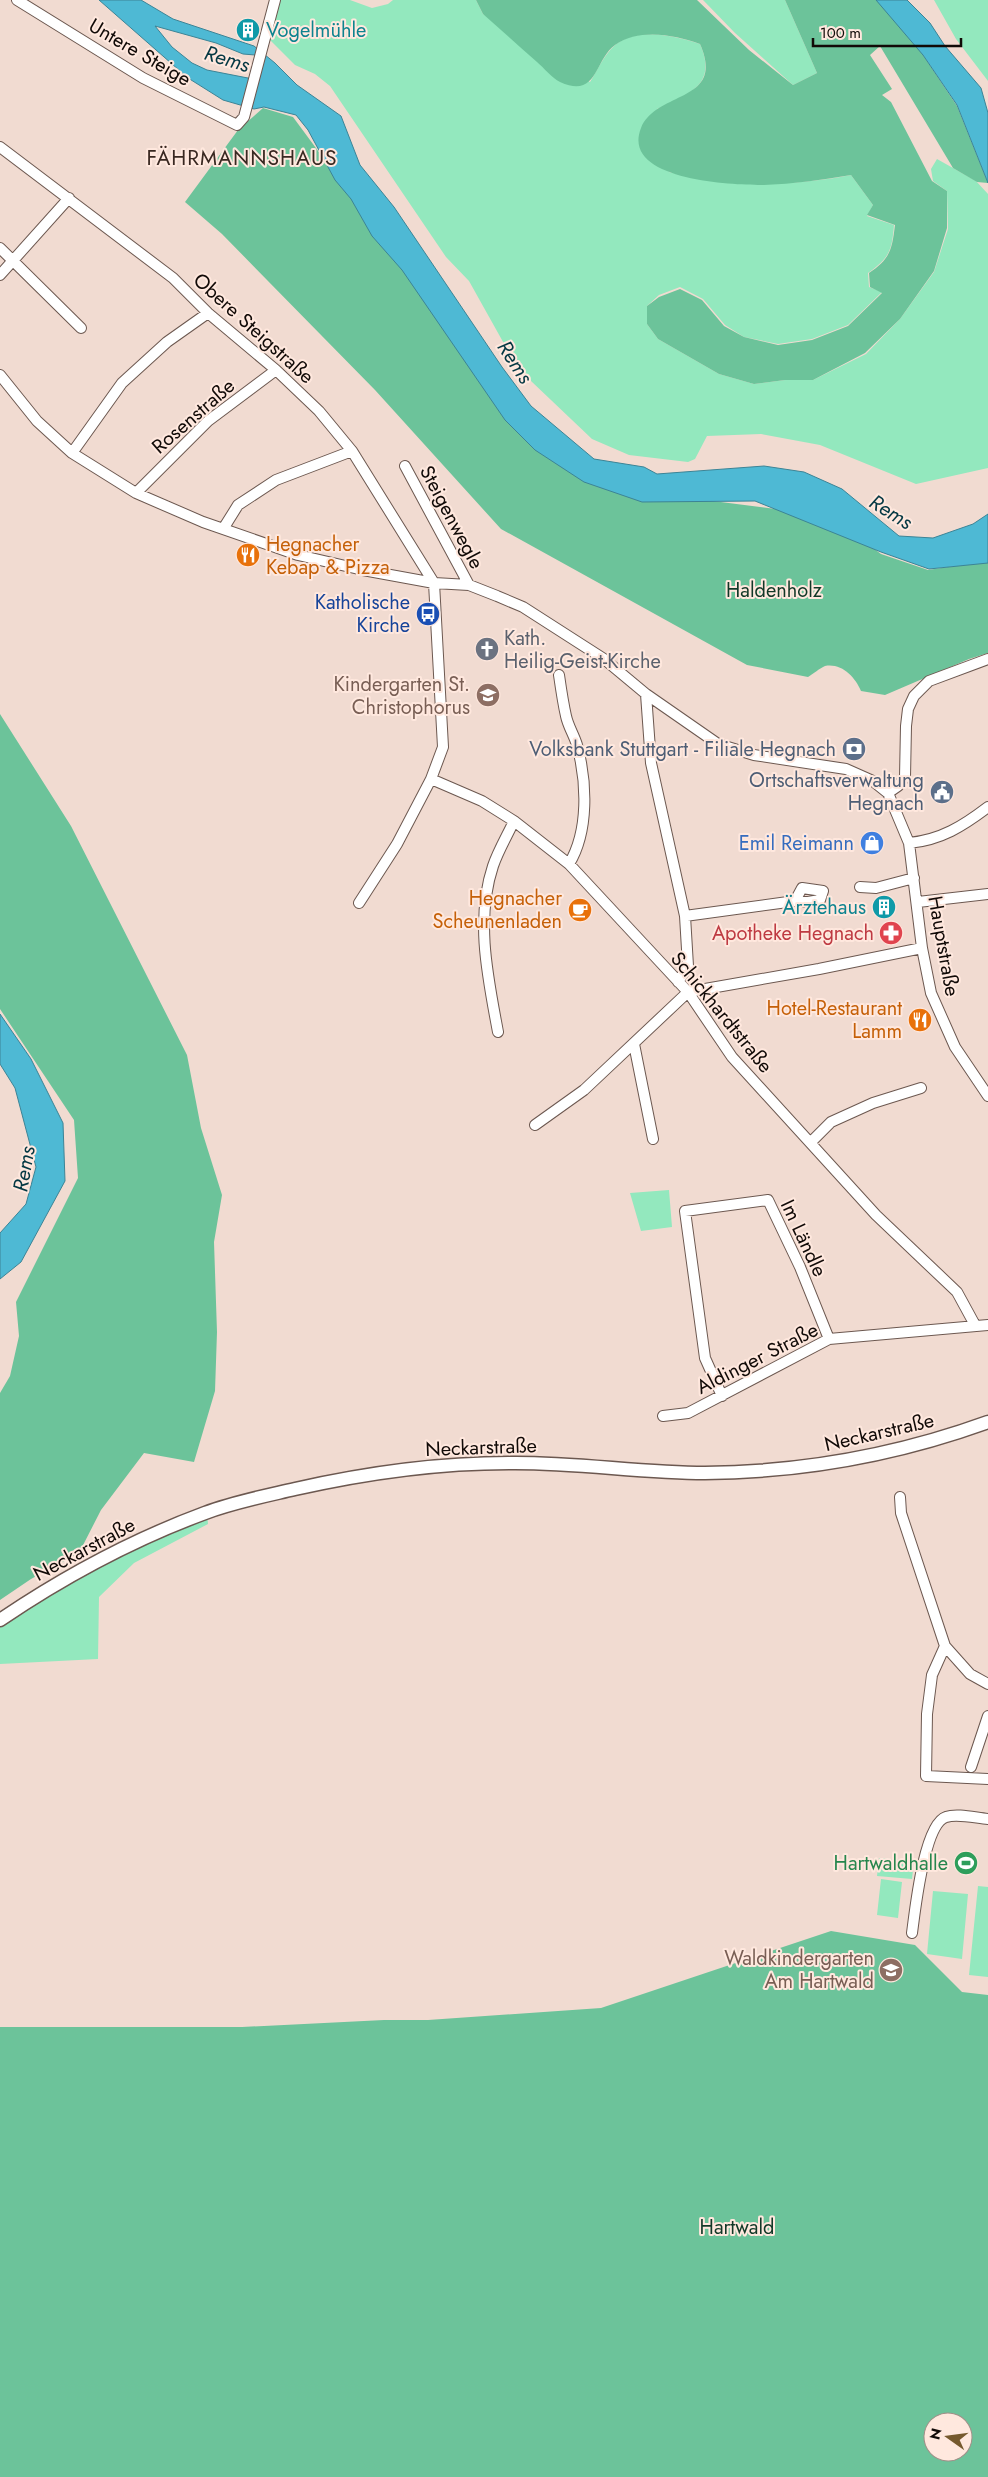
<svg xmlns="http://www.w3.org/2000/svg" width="988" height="2477" font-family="Jost,sans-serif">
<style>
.green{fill:#93e8be}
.forest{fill:#6cc39a;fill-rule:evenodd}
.water{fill:#4eb9d4;stroke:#3c8496;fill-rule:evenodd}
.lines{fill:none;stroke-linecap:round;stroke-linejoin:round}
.minor-casing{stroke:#6c5850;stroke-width:12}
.major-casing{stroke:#6c5850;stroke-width:15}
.minor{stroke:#fff;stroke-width:10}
.major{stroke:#fff;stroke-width:12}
.labels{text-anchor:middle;stroke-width:4;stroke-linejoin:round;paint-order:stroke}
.culture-label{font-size:20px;fill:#0d838f;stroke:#ffe8de;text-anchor:start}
.street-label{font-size:20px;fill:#110a07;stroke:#ffe8de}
.food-label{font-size:20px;fill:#c56008;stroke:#ffe8de;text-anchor:end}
.park-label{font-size:20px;fill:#113827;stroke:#ffe8de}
.transit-label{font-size:20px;fill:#164399;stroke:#ffe8de;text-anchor:end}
.worship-label{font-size:20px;fill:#5b616d;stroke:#ffe8de;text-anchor:start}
.education-label{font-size:20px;fill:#785e54;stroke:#ffe8de;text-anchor:end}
.service-label{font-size:20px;fill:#4e5e75;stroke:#ffe8de;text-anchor:end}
.shop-label{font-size:20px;fill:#366cbe;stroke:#ffe8de;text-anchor:end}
.health-label{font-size:20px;fill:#be3a42;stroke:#ffe8de;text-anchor:end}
.leisure-label{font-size:20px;fill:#27864d;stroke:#ffe8de;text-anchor:end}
.water-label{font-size:21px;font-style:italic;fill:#053843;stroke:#ffe8de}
.neighbourhood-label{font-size:21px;letter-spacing:1px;fill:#392821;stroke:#ffe8de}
</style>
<rect width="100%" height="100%" fill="#f1dbd1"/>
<path class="green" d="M279 0H350L372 8 388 4 393 0H476L483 14 590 82C597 71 604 55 614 46 636 26 676 36 700 44 718 85 689 94 657 109L669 172C730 186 789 187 851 175L873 205 867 216 894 225C892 251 889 258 868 273L869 287 882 292 848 325 812 339 778 344 744 337 725 325 703 299 680 287 659 295 647 306V324L658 339 719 374 754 384 785 380H813L866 354 900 319 934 272 948 229 947 191 933 181 931 169 937 159 976 181 988 194V468L916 484 820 445 761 434 707 436 695 459 688 462 629 455 592 439 531 381 507 349 469 281 446 257 330 86 315 74 295 65 269 39Z
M703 0H785L817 73 793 85 735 33Z
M934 0H988V81L956 39Z
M669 1190 672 1227 641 1231 630 1193Z
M207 1512 208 1524 134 1563 99 1597 98 1659 0 1664V1623L41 1592Z
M879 1858 914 1861 912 1879 877 1876Z
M881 1879 902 1882 898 1918 877 1915Z
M978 1886 988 1887V1977L969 1975Z
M933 1891 968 1894 962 1959 927 1954Z"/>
<path class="forest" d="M476 0H697L749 50 793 85 817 73 785 0H877L921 52 957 106 988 183 977 182 953 168 880 46 870 55 892 89 882 95 891 102 932 181 947 191V228L934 271 900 319 865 353 813 380H785L754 384 719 374 658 339 647 324V306L659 297 680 289 702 300 724 326 744 337 778 345 812 340 848 326 882 293 870 287 869 273C890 259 892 250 895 225L867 215 873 205 851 175C822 180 793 184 764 185 734 185 620 181 641 128 657 90 726 103 700 44 674 35 640 28 615 45 594 60 598 99 560 82 552 78 544 68 537 62 519 46 501 30 483 14Z
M263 108 293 117 528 435 705 500 792 511 852 532 881 554 928 570 974 563 988 555V653L969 659 885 695 861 691C855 677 842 663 825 666 820 668 813 674 808 677L747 665 501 529 375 390 222 234 185 202 238 130Z
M0 714 71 826 187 1055 201 1128 222 1195 214 1242 217 1332 215 1391 194 1462 144 1453 101 1510 79 1553 31 1579 0 1600V1393L10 1376 19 1336 16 1302 78 1178 74 1120 0 1009Z
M831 1931 915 1945 962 1992 988 1995V2477H0V2027H242L384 2020H428L601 2008ZM933 2422H963V2452H933Z"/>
<path class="water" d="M99 0H141L173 19 254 46 275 63 297 85 341 116 360 165 394 207 502 367 531 406 594 459 644 467 657 474 764 466 804 472 842 489 899 536 933 538 973 524 988 514V563L929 569 881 552 755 501 642 502 584 482 535 450 505 420 402 270 372 236 351 199 335 180 308 130 296 115 264 107 254 109 223 100 188 78ZM155 26 216 43 243 54 255 55 258 80 207 70 192 63 172 47Z
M876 0H907L930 23 945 46 981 88 988 113V183L957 105 923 55Z
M0 1014 31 1059 63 1123 65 1181 21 1262 0 1279V1233L26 1204 36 1167 15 1088 0 1064Z"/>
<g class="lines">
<g class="minor-casing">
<path id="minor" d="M17 0 143 78 237 125 244 117 275 0
M0 147 173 278 208 313 276 370 319 411 352 451 434 583 443 747 431 779 397 844 359 903
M0 248 81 328
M0 275 69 198
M0 375 37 421 72 453 136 493 203 522 298 555 363 570 434 583 469 585 497 596 523 607 604 659 646 694 718 744 754 755 846 769 873 781 888 793 909 843 922 948 931 993 955 1047 988 1096
M72 453 122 383 167 342 208 313
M405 466 469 585
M136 493 208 421 276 370
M223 529 238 505 276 480 352 451
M559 675C561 689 563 703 566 716 568 726 574 735 577 745 587 782 589 831 569 864
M646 694 651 763 685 916 688 966 678 982
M431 779 482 801 514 821 569 864 688 992 732 1057 876 1215 957 1292 975 1325
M888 793 898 786 905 777 906 726 908 709 914 696 929 681 988 659
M909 843C941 840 963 826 988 807
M860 887 876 888 914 878
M918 902 988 894
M685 916 795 901 808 902 820 900 823 891 802 888 795 901
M498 1032C488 978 475 920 493 866 498 851 507 836 514 821
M634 1044 653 1139
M535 1125 584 1090 688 992 819 969 922 948
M811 1142 831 1122 873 1103 921 1088
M722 1396 705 1358 685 1211 768 1200 800 1267 829 1339
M663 1416 688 1413 829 1339 988 1325
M900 1497 901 1513 945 1646 970 1674 988 1684
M945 1646 932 1675 927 1714 926 1776 988 1779
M971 1767 988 1716
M912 1933C915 1911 924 1824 946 1817 957 1813 976 1818 988 1819"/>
</g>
<g class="major-casing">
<path id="major" d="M0 1620C65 1576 132 1540 205 1513 234 1502 265 1496 295 1489 366 1473 436 1463 509 1463 575 1462 640 1473 705 1473 802 1472 897 1455 988 1422"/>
</g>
<use href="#minor" class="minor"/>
<use href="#major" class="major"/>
</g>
<defs>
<g id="building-disc" transform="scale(1.25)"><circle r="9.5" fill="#0f9aa8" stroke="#ffe8de"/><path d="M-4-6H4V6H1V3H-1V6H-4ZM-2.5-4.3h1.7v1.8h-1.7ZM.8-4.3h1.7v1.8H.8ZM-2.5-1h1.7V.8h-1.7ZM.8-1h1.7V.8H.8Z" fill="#fff"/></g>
<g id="restaurant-disc" transform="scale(1.25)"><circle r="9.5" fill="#e8710a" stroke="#ffe8de"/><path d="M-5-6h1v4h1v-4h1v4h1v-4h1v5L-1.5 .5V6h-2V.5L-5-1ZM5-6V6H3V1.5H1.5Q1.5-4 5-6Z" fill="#fff"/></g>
<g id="bus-disc" transform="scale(1.25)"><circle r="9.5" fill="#1a4fb4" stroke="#ffe8de"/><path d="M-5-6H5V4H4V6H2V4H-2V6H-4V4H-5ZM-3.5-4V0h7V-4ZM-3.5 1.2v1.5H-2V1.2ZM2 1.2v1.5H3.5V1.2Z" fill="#fff"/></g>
<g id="church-disc" transform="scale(1.25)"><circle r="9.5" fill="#6b7280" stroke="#ffe8de"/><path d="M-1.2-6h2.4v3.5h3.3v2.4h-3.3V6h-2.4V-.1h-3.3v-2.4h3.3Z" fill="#fff"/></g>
<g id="school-disc" transform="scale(1.25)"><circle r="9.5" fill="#8d6e63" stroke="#ffe8de"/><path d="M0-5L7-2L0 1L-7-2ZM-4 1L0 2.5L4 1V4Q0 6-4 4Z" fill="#fff"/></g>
<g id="bank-disc" transform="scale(1.25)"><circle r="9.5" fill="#5c6f8a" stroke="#ffe8de"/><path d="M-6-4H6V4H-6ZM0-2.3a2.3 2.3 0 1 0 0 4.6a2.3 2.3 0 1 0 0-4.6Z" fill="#fff"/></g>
<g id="civic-disc" transform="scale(1.25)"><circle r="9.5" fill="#5c6f8a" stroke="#ffe8de"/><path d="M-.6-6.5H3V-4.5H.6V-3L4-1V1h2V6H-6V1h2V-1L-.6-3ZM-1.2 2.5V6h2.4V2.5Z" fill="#fff"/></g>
<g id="shop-disc" transform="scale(1.25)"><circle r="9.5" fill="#3f7fe0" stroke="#ffe8de"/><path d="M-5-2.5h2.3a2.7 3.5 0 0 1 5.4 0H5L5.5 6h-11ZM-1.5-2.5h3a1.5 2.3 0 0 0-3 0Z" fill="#fff"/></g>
<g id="cafe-disc" transform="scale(1.25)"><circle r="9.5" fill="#e8710a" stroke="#ffe8de"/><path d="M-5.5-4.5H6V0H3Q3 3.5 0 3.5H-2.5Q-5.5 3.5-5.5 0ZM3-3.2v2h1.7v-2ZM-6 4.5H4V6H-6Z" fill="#fff"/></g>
<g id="pharmacy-disc" transform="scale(1.25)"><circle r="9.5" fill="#e0444e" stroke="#ffe8de"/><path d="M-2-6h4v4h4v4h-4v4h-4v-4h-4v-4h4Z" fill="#fff"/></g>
<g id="stadium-disc" transform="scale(1.25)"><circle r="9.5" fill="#2e9e5b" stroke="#ffe8de"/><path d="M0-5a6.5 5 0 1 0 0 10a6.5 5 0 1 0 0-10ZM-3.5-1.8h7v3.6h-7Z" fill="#fff"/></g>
</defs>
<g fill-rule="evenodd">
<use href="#building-disc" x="248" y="30"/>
<use href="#restaurant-disc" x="248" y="555"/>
<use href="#bus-disc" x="428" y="614"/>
<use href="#church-disc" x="487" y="649"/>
<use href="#school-disc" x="488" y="695"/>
<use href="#bank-disc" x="854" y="749"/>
<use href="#civic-disc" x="942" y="792"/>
<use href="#shop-disc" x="872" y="843"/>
<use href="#building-disc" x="884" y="907"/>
<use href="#cafe-disc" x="580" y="910"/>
<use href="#pharmacy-disc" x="891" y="933"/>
<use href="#restaurant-disc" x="920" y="1020"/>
<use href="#stadium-disc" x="966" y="1863"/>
<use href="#school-disc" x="891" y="1970"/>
</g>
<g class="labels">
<g class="culture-label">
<text x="266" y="37">Vogelmühle</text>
<text x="866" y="914" text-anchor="end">Ärztehaus</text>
</g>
<g class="street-label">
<text transform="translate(140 52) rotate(30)" y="7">Untere Steige</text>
<text transform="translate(254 328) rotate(42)" y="7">Obere Steigstraße</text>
<text transform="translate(193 416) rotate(-41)" y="7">Rosenstraße</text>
<text transform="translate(452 517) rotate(62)" y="7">Steigenwegle</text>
<text transform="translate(944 946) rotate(80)" y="7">Hauptstraße</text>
<text transform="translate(722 1012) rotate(51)" y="7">Schickhardtstraße</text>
<text transform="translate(804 1238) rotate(65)" y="7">Im Ländle</text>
<text transform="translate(757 1358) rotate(-27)" y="7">Aldinger Straße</text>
<text transform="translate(879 1432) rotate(-13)" y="7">Neckarstraße</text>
<text transform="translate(481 1447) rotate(-2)" y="7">Neckarstraße</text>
<text transform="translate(84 1549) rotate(-28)" y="7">Neckarstraße</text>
</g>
<g class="food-label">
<text x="266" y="551" text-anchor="start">Hegnacher<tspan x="266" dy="23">Kebap &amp; Pizza</tspan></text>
<text x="562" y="905">Hegnacher<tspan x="562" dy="23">Scheunenladen</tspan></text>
<text x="902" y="1015">Hotel-Restaurant<tspan x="902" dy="23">Lamm</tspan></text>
</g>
<g class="park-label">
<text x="774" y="597">Haldenholz</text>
<text x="737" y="2234">Hartwald</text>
</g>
<g class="transit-label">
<text x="410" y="609">Katholische<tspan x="410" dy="23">Kirche</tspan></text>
</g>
<g class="worship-label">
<text x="504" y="645">Kath.<tspan x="504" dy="23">Heilig-Geist-Kirche</tspan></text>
</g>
<g class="education-label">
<text x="470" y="691">Kindergarten St.<tspan x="470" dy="23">Christophorus</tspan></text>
<text x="874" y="1965">Waldkindergarten<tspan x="874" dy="23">Am Hartwald</tspan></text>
</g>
<g class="service-label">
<text x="836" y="756">Volksbank Stuttgart - Filiale Hegnach</text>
<text x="924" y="787">Ortschaftsverwaltung<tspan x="924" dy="23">Hegnach</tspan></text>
</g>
<g class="shop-label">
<text x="854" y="850">Emil Reimann</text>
</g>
<g class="health-label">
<text x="874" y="940">Apotheke Hegnach</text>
</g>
<g class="leisure-label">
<text x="948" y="1870">Hartwaldhalle</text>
</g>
<g class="water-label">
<text transform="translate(227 59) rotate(17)" y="7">Rems</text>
<text transform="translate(515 362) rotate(57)" y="7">Rems</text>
<text transform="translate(891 512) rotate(32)" y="7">Rems</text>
<text transform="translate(24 1169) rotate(-80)" y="7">Rems</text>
</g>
<g class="neighbourhood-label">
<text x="242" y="165">FÄHRMANNSHAUS</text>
</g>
</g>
<g transform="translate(948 2437) rotate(284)"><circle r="24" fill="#ffe8de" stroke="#a08f88"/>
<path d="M0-4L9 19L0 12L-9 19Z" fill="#76592d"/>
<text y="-8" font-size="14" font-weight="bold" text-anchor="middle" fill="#110a07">N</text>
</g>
<path d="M813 38v8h148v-8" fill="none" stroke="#110a07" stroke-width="2.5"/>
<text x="820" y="38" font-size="15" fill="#110a07" stroke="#ffe8de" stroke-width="4" paint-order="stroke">100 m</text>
</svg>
